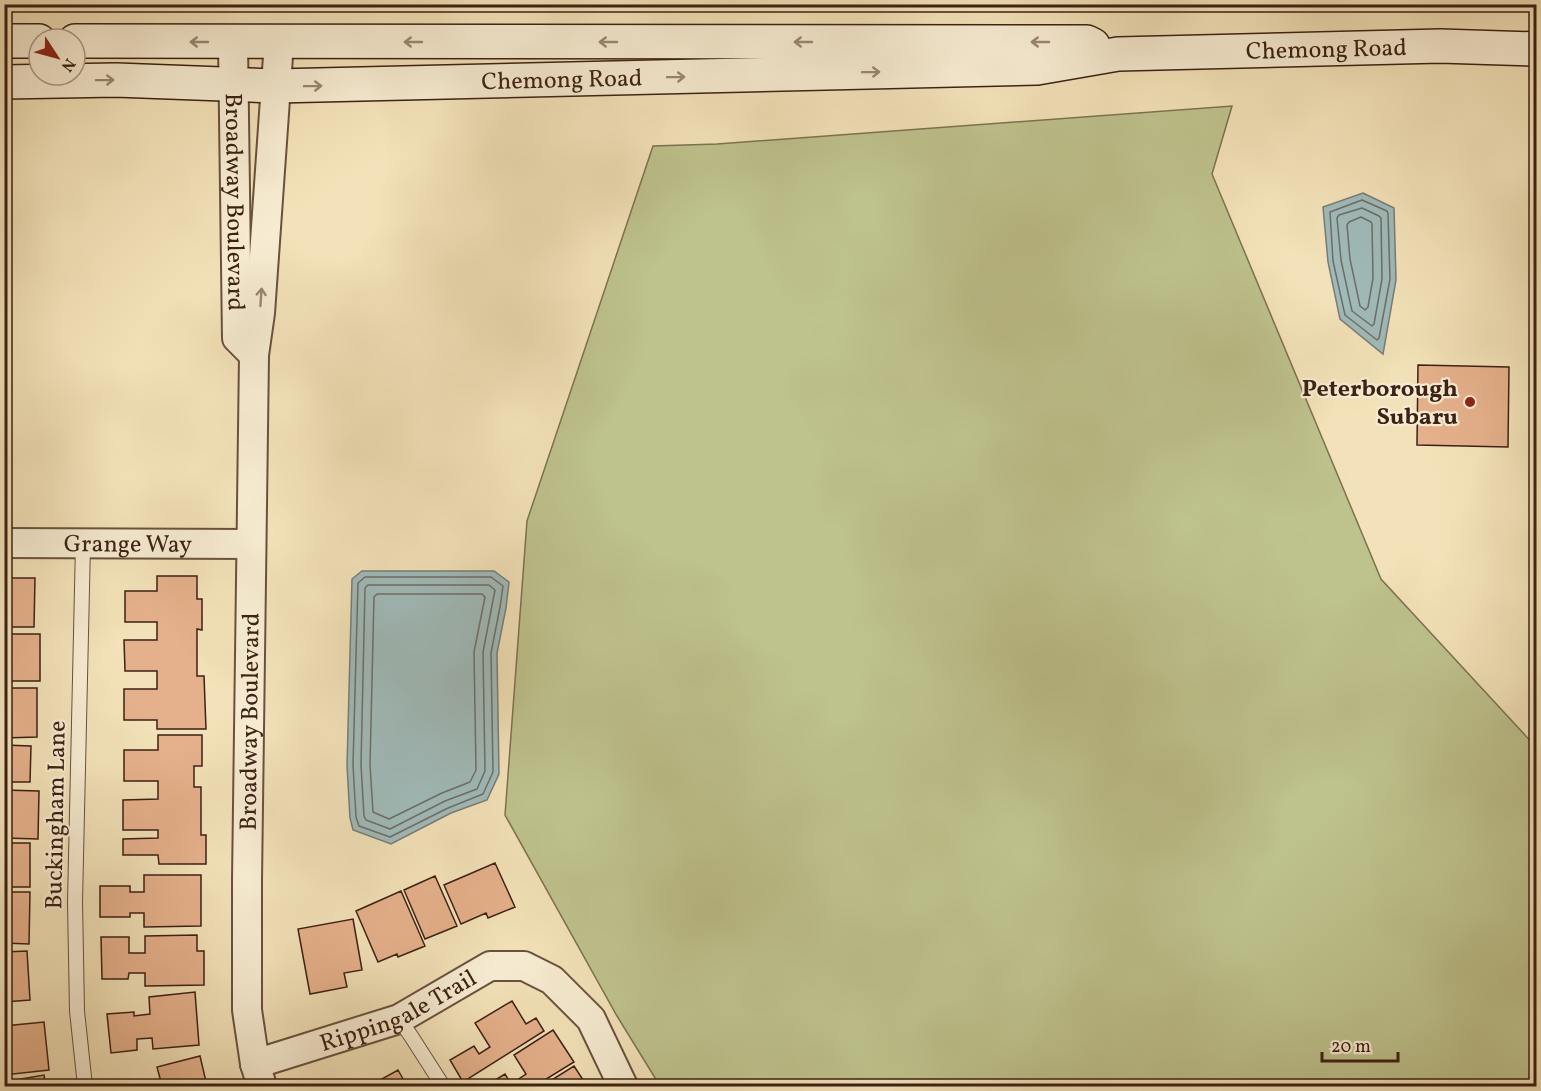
<svg xmlns="http://www.w3.org/2000/svg" width="1541" height="1091" font-family="Vollkorn,serif">
<style>
.green{fill:#bec28d;stroke:#7d7251;stroke-width:1.5}
.water{fill:#a0bbba;stroke:#787d78;stroke-width:1.5}
.lines{fill:none;stroke-linecap:round;stroke-linejoin:round}
.shore{stroke:#6e6e68;stroke-width:1.5}
.building{fill:#e5b18c;stroke:#3c2115;stroke-width:1.5}
.lane-casing{stroke:#6a513e;stroke-width:16}
.street-casing{stroke:#6a513e;stroke-width:32}
.secondary-casing{stroke:#3c2115;stroke-width:36}
.lane{stroke:#f7ecd2;stroke-width:14}
.street{stroke:#f7ecd2;stroke-width:28}
.secondary{stroke:#f7ecd2;stroke-width:33}
.oneway{stroke:#9a8674}
.poi-dot{fill:#8f2418;stroke:#f7ecd2;stroke-width:2}
.labels{text-anchor:middle;stroke-width:4.5;stroke-linejoin:round;paint-order:stroke}
.street-label{font-size:24px;fill:#3c2115;stroke:#f7ecd2}
.poi-label{font-size:24px;font-weight:bold;fill:#3c2115;stroke:#f7ecd2;text-anchor:end}
</style>
<rect width="100%" height="100%" fill="#f3e2b9"/>
<filter id="stains"><feTurbulence type="fractalNoise" baseFrequency=".00333" numOctaves="4"/><feColorMatrix values="0 0 0 0 .2 0 0 0 0 .09 0 0 0 0 .02 0 0 0 .5 -.17"/></filter>
<radialGradient id="worn" r=".72"><stop offset=".6" stop-color="#630" stop-opacity="0"/><stop offset="1" stop-color="#630" stop-opacity=".3"/></radialGradient>
<path class="green" d="M1232 106 1212 174 1381 579 1536 747V1086H660L617 1016 505 815 527 521 653 146 717 144Z"/>
<path class="water" d="M1363 193 1394 208 1396 280 1383 354 1340 319 1328 262 1323 207Z
M362 571H494L509 582 506 608 497 653 499 774 487 800 451 813 391 844 353 830 350 818 347 766 352 579Z"/>
<g class="lines">
<path class="shore" d="M1362 200 1387 211 1388 214 1390 279 1379 338 1377 340 1345 315 1333 261 1330 212Z
M1362 208 1379 216 1381 218 1382 279 1374 324 1372 326 1352 311 1341 260 1337 218 1339 215Z
M1361 217 1371 222 1372 224 1373 278 1368 307 1365 310 1360 306 1350 259 1347 225 1349 222Z
M365 577H491L503 586 500 607 491 653 493 772 483 794 448 808 390 837 359 826 356 817 353 765 358 583Z
M368 585H489L495 590 483 652 485 771 477 789 445 801 390 829 366 820 364 816 361 765 365 588Z
M377 594H482L485 597 474 652 476 770 470 782 442 793 389 819 373 812 370 765 374 597Z"/>
</g>
<path class="building" d="M1418 365 1509 367 1508 447 1417 445Z
M157 576H197V599H202V630L197 629V676H204L206 729H157V720H124V689H157V671H125L124 640H157V622H125V591H157Z
M4 578H35L34 627H4Z
M4 634H40V681H4Z
M4 688H37V737L4 738Z
M158 735H202V766H194V787H201V835H206V864H159L158 855H123V839L158 838V830H123V800L158 799V781H124V750H158Z
M4 745 31 746 30 782H4Z
M4 790 39 791 38 839 4 838Z
M4 843H30V887H4Z
M495 863 515 907 488 918 486 913 461 924 444 885Z
M144 875H201V926L144 927V913H130V917H100V886H130V892H144Z
M435 876 457 926 425 939 404 890Z
M401 891 425 946 398 957 397 954 378 962 356 911Z
M4 892H30L29 944 4 943Z
M353 919 362 970 344 973 347 987 310 994 298 929Z
M197 935V951H204V985L145 986V973H129L128 979H102L101 937H129V953H145V936Z
M27 951 30 1000 4 1002V952Z
M195 992 199 1045 153 1049 152 1038 137 1039V1050L111 1053 107 1014 134 1012V1016L150 1014 149 997Z
M512 1001 526 1024 536 1018 544 1031 463 1082 450 1060 474 1046 479 1054 490 1047 475 1023Z
M44 1022 49 1070 4 1075V1026Z
M553 1030 574 1062 535 1086H485L505 1074 511 1084 526 1074 514 1055Z
M200 1056 207 1086H143L161 1082 157 1067Z
M574 1066 587 1086H542Z
M398 1070 407 1086H375L373 1084Z
M44 1075 46 1086H4V1082Z"/>
<g class="lines">
<g class="lane-casing">
<path id="lane" d="M83 544 75 902 77 1011 85 1086
M399 1019 411 1036 443 1086"/>
</g>
<g class="street-casing">
<g id="street">
<path id="s1" d="M233 42 237 338 254 355"/>
<path id="s2" d="M4 543 251 544"/>
<path id="s3" d="M255 1064 399 1019 490 966H524L552 980 591 1019 623 1086"/>
<path id="s4" d="M262 1086 255 1064 247 1010V881L254 355 260 313 279 42"/>
</g>
</g>
<g class="secondary-casing">
<g id="secondary">
<path d="M4 41H39"/>
<path d="M75 41 1087 42 1093 45"/>
<path id="s5" d="M4 82 116 80 276 86 1037 68 1118 54 1440 46 1536 49"/>
</g>
</g>
<use href="#lane" class="lane"/>
<use href="#street" class="street"/>
<use href="#secondary" class="secondary"/>
</g>
<defs><path id="oneway-shaft" d="M-6 0H5M1.5-3L5.5 0L1.5 3" fill="none" stroke-width="1.6" stroke-linecap="round" stroke-linejoin="round" transform="scale(1.5)"/></defs>
<g class="oneway">
<use href="#oneway-shaft" transform="translate(199 42) rotate(-180)"/>
<use href="#oneway-shaft" transform="translate(413 42) rotate(-180)"/>
<use href="#oneway-shaft" transform="translate(608 42) rotate(-180)"/>
<use href="#oneway-shaft" transform="translate(803 42) rotate(-180)"/>
<use href="#oneway-shaft" transform="translate(1040 42) rotate(-180)"/>
<use href="#oneway-shaft" transform="translate(871 72) rotate(-1)"/>
<use href="#oneway-shaft" transform="translate(676 77) rotate(-1)"/>
<use href="#oneway-shaft" transform="translate(105 80) rotate(-1)"/>
<use href="#oneway-shaft" transform="translate(313 86) rotate(-1)"/>
<use href="#oneway-shaft" transform="translate(261 297) rotate(-86)"/>
</g>
<circle class="poi-dot" cx="1470" cy="402" r="6"/>
<g class="labels">
<g class="street-label">
<text dy="8" stroke="none"><textPath href="#s5" startOffset="1324">Chemong Road</textPath></text>
<text dy="8" stroke="none"><textPath href="#s5" startOffset="558">Chemong Road</textPath></text>
<text dy="8" stroke="none"><textPath href="#s1" startOffset="160">Broadway Boulevard</textPath></text>
<text dy="8" stroke="none"><textPath href="#s2" startOffset="124">Grange Way</textPath></text>
<text dy="8" stroke="none"><textPath href="#s4" startOffset="366">Broadway Boulevard</textPath></text>
<text transform="translate(55 815) rotate(-89)" y="8">Buckingham Lane</text>
<text dy="8" stroke="none"><textPath href="#s3" startOffset="153">Rippingale Trail</textPath></text>
</g>
<g class="poi-label">
<text x="1458" y="396">Peterborough<tspan x="1458" dy="28">Subaru</tspan></text>
</g>
</g>
<rect width="1541" height="1091" fill="none" stroke="#f3e2b9" stroke-width="24"/>
<rect x="6" y="6" width="1529" height="1079" fill="none" stroke="#3c2115" stroke-width="3"/>
<rect x="12" y="12" width="1517" height="1067" fill="none" stroke="#3c2115" stroke-width="1.5"/>
<g transform="translate(57 57) rotate(126)"><circle r="28" fill="#f7ecd2" stroke="#ac9b86" stroke-width="1.5"/>
<path d="M0-4.5L10 22L0 15L-10 22Z" fill="#8f2418"/>
<text y="-9" font-size="16" font-weight="bold" text-anchor="middle" fill="#3c2115">N</text>
</g>
<path d="M1322 1052v9h76v-9" fill="none" stroke="#3c2115" stroke-width="3"/>
<text x="1331" y="1052" font-size="18" fill="#3c2115" stroke="#f7ecd2" stroke-width="4.5" paint-order="stroke">20 m</text>
<rect width="100%" height="100%" filter="url(#stains)"/>
<rect width="100%" height="100%" fill="url(#worn)"/>
</svg>
